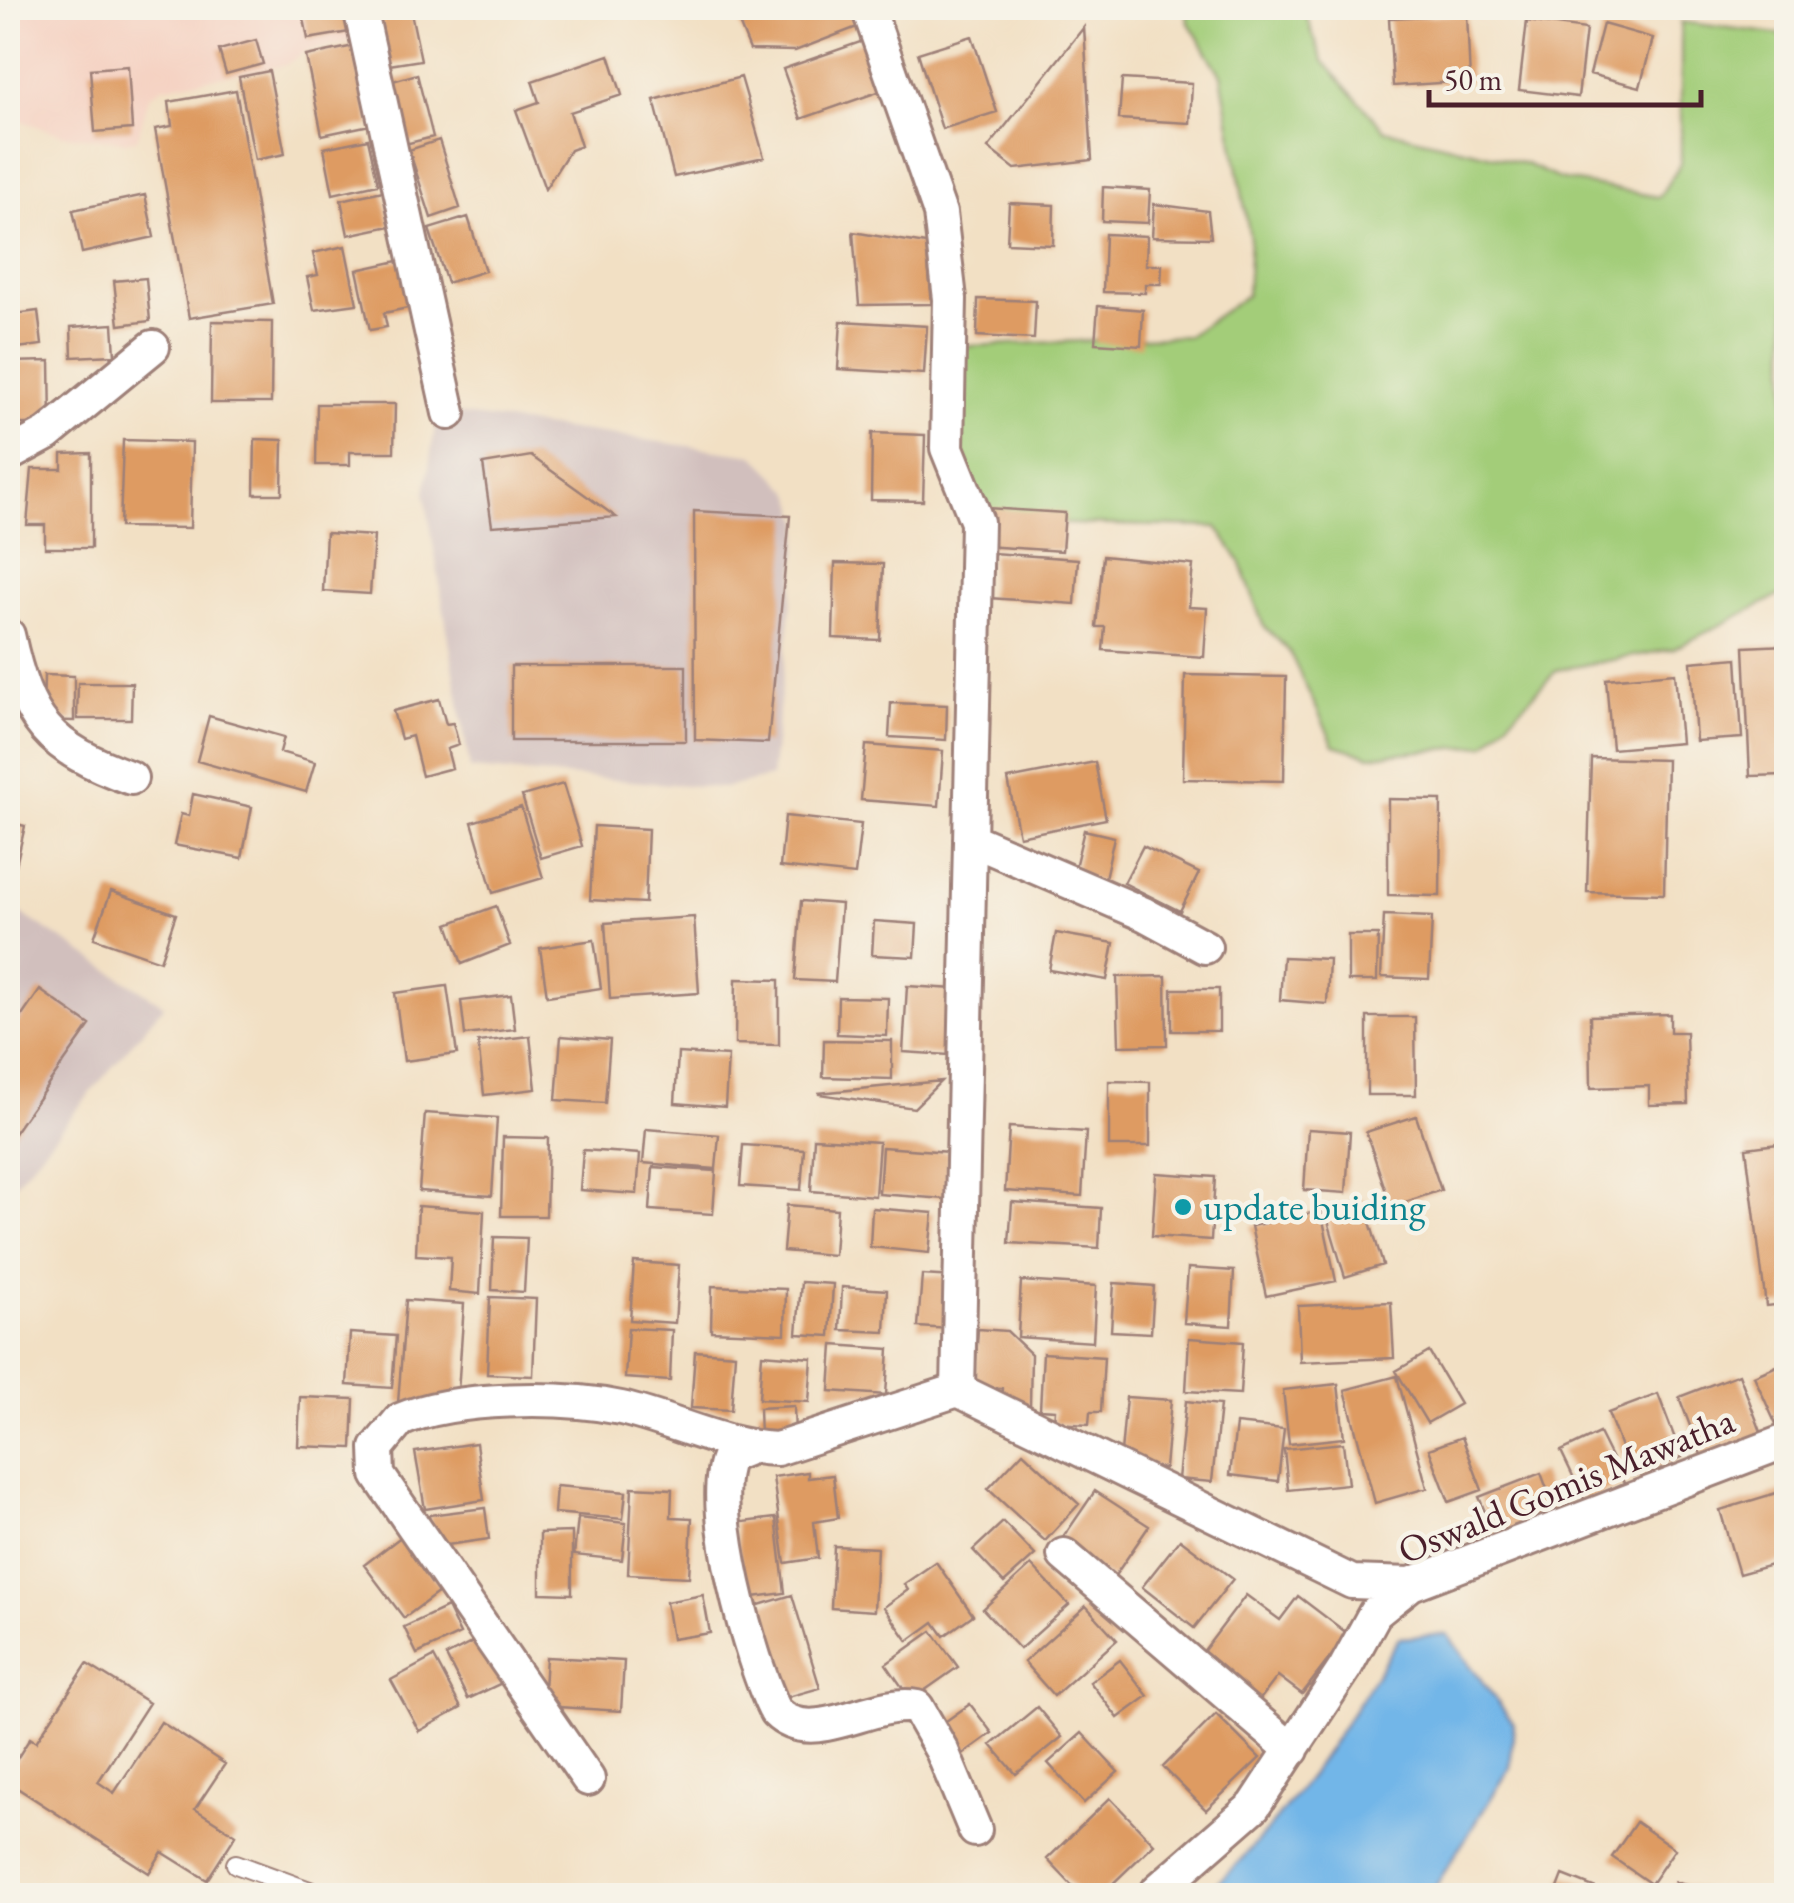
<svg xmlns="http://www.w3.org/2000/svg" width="1794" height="1903" font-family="'EB Garamond',serif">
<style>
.built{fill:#f5d2c2}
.industrial{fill:#d1bfbd}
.green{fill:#a3cd79;stroke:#767652;stroke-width:2.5}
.water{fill:#72b6e8;stroke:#5e6a8a;stroke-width:2.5}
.building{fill:#de9b62}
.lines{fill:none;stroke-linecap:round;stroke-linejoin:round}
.service-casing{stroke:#9e8078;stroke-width:22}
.minor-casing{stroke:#9e8078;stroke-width:38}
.service{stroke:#fff;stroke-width:18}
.minor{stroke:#fff;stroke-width:32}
.culture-dot{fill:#0f9aa8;stroke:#f7f3e8;stroke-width:4}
.labels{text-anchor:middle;stroke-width:9;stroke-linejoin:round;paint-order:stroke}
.culture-label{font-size:38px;fill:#0d838f;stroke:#f7f3e8;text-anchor:start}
.street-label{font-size:38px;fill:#4a1f2b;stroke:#f7f3e8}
</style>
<rect width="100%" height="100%" fill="#f7f3e8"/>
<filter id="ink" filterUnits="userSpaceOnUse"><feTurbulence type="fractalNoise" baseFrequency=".01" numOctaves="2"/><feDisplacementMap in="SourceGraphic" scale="20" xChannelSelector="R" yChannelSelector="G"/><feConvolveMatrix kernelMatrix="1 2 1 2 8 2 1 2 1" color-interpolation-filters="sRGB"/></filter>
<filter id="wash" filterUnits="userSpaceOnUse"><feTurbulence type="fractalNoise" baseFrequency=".0048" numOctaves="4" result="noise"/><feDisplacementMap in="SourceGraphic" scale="40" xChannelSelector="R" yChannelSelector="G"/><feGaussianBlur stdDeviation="2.25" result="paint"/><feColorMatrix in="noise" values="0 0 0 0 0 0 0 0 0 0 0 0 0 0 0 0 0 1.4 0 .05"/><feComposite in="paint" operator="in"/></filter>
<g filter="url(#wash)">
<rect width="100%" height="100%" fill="#f2e0c4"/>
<path class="built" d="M8 8H360L357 40 304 52 286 65 162 87 149 97 137 140 123 141 63 135 8 116Z"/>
<path class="industrial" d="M449 413 754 455 792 493 801 524 771 777 723 788 470 769 425 494 435 427Z
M8 905 164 1005 8 1192Z"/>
<path class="green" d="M1185 8H1310L1306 16 1323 61 1385 130 1526 164 1559 179 1659 197 1681 163V22L1786 35V592L1673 649 1557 670 1485 745 1370 756 1334 745 1289 651 1263 625 1240 561 1217 527 977 522 947 448 949 347 1188 336 1247 295 1250 238 1221 75 1189 23Z"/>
<path class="water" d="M1447 1634 1514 1724 1510 1768 1430 1895H1204C1285 1825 1342 1729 1399 1638Z"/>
<g id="blocks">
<path class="building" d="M302 8H351L355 31 308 39Z
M377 8H410L421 60 389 65Z
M733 8H849L857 27 795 51 750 50Z
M1467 14 1470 81 1393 86 1389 18Z
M1527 21 1586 29 1578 97 1519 90Z
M1603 24 1653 38 1640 87 1590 74Z
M1084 27 1092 160 1015 169 988 148Z
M972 36 997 112 942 129 918 53Z
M256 40 263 64 226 74 219 50Z
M863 41 881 91 801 119 783 69Z
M354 46 370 125 322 135 306 56Z
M609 55 622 95 570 112 581 146 570 150 545 189 516 110 539 102 532 81Z
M128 66 132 129 95 132 90 69Z
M269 71 285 154 255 160 239 77Z
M417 74 433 137 405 144 389 82Z
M741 77 764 157 674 177 654 100Z
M1122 79 1192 83 1190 123 1119 119Z
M236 90 273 304 189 318 155 129 172 126 169 102Z
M368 139 378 184 333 194 324 148Z
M439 140 460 208 431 218 409 150Z
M1103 187 1150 190 1148 223 1102 221Z
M383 191 390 226 348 235 341 200Z
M145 195 154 237 82 253 73 210Z
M1009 203 1054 205 1053 245 1007 243Z
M1154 204 1208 211 1211 238 1152 237Z
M468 217 485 271 447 283 429 229Z
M853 232 926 244 932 304 859 305Z
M1105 234 1147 236 1146 265H1162L1161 284H1145V293L1103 292Z
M345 246 357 304 314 310 307 277 318 275 313 253Z
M407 259 417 306 384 313 387 327 370 330 357 270Z
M146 278 150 321 119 325 114 281Z
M978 299 1036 301 1034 339 977 336Z
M8 302H14L15 314 38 311 42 345 8 349Z
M1098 306 1143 310 1141 346 1095 343Z
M212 321 272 322 271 403H211Z
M841 321 927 326 924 374 838 369Z
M113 324 115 355 72 357 71 327Z
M50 361 51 424H8V362Z
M317 404H395L394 452H350V465H316Z
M872 433 925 435 923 501 871 500Z
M255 439 283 440 282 494H254Z
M123 440 192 442 190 528 120 527Z
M91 453V548H45V525H27L32 469H62V454Z
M531 456 616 517 492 526 483 464Z
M987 508 1065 513 1062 551 984 546Z
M694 511 790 516 768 743 695 740Z
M326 533 374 536 370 594 323 591Z
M992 553 1078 559 1075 604 989 598Z
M1103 556 1193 565 1189 607 1207 608 1204 657 1103 650 1105 627H1096Z
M835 563 883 564 880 640 833 638Z
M1786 645V775L1750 776 1744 647Z
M1737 658 1742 738 1696 741 1691 662Z
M511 666H686V741H511Z
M1675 673 1681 743 1612 749 1606 679Z
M44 675 74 676V721L43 720Z
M1185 675 1286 677 1284 781 1183 779Z
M78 683H132L131 719H77Z
M439 699 446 724 453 723 459 745 447 749 452 768 422 776 412 736 401 739 393 711Z
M891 703 947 705 946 740 889 737Z
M209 716 284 737 280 752 315 762 306 792 197 761Z
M866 745 943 751 939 806 861 800Z
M1591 758 1667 760 1664 894 1587 892Z
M1095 762 1106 819 1019 836 1008 779Z
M563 784 582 846 541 858 522 796Z
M193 794 252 807 242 858 174 845 181 814 189 816Z
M1388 799 1441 800 1440 896 1388 895Z
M521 807 543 878 493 893 472 822Z
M785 816 861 824 855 875 780 867Z
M8 822 25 826 9 896H8Z
M594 826 648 829 645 903 590 900Z
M1084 830 1114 837 1104 883 1073 876Z
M1143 846 1199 873 1180 911 1124 883Z
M111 891 176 914 160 961 94 938Z
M801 901 841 904 835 982 795 980Z
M496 906 510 945 462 964 448 924Z
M1384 915 1432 917 1429 979 1381 977Z
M694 917 699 993 610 999 605 923Z
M874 921 917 924 915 957 872 955Z
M1056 933 1114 943 1107 980 1049 970Z
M1348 935H1378L1377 981H1348Z
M594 940 601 988 547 996 540 948Z
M1283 957 1329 959 1327 1004 1280 1000Z
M1166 976 1167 1045 1119 1046 1117 977Z
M736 979 779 980V1045L735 1044Z
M447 986 457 1054 404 1061 395 993Z
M907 986 954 989 949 1055 903 1052Z
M1172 989H1219V1031H1172Z
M40 990 90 1025 8 1142V1036Z
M511 995 515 1029 465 1035 461 1001Z
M838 997 888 998 887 1036 837 1034Z
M1670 1014V1032H1686L1688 1104 1649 1105V1086L1591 1088 1590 1016Z
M1367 1017H1415L1416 1095H1367Z
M530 1036 536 1089 484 1095 478 1042Z
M561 1036 610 1040 605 1103 556 1100Z
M824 1040 892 1041V1079L823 1077Z
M678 1053 728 1056 725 1107 675 1103Z
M941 1081 914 1108 819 1094V1093Z
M1109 1081 1150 1082V1146H1109Z
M425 1113 497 1118 492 1196 419 1191Z
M1416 1116 1441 1190 1391 1207 1366 1132Z
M1009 1127 1086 1132 1082 1196 1005 1191Z
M646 1129 719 1135 716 1169 643 1163Z
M1308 1129 1350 1132 1346 1193 1304 1190Z
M503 1137 548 1138 546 1216H501Z
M814 1138 879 1142 875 1196 811 1191Z
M1786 1143V1304L1766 1306 1746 1148Z
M743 1145 804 1149 801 1190 740 1186Z
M882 1147 949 1152 945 1199 879 1194Z
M583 1150 640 1154 637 1194 580 1190Z
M653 1167 716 1171 713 1214 650 1210Z
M1156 1173 1215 1177 1211 1240 1152 1236Z
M1363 1199 1383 1265 1345 1277 1325 1211Z
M1012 1202 1101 1208 1099 1248 1009 1243Z
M787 1205 837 1209 834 1255 783 1251Z
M418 1206 484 1211 480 1294 449 1291 451 1257 416 1255Z
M872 1208 933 1213 929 1253 870 1247Z
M1321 1211 1336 1281 1266 1296 1251 1226Z
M494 1237 527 1238 524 1292 492 1290Z
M634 1262 679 1265 675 1323 630 1320Z
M1188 1268 1234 1271 1231 1326 1184 1323Z
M922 1275 954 1277 951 1329 918 1327Z
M1021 1281 1096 1286 1093 1342 1018 1337Z
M801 1282 833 1284 830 1336 797 1334Z
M1114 1283 1154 1286 1151 1333 1111 1331Z
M712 1286 786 1289 785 1334 711 1331Z
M842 1287 887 1290 885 1332 840 1330Z
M490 1297 536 1299 533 1376 487 1374Z
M406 1300 464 1304 457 1407 398 1403Z
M1391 1302 1394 1358 1300 1362 1298 1306Z
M628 1328 672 1330 670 1381 625 1378Z
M978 1329 1007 1331 1031 1354 1030 1406 1001 1404 1002 1388 974 1387Z
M350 1333 396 1336 392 1388 347 1385Z
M1189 1338 1243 1342 1240 1394 1186 1391Z
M833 1345 889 1349 886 1395 830 1391Z
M695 1351 735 1354 731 1410 691 1408Z
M1429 1352 1460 1404 1427 1423 1396 1371Z
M1043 1353 1104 1357 1101 1412H1090L1089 1425 1054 1423 1055 1410 1040 1409Z
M762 1354 812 1358 809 1402 759 1399Z
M1786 1362V1434L1781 1436 1754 1376Z
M1739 1374 1763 1437 1703 1460 1679 1397Z
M1397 1376 1427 1488 1375 1503 1345 1390Z
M1338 1384 1344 1438 1289 1444 1283 1390Z
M1658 1394 1682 1457 1632 1476 1608 1413Z
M300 1397 354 1399 352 1448 298 1446Z
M1126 1397 1171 1400 1165 1468 1120 1464Z
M1186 1401 1220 1405 1212 1482 1178 1479Z
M794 1406 795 1436 760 1437 759 1408Z
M1236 1424 1284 1429 1278 1481 1230 1475Z
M1599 1433 1624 1483 1585 1501 1561 1451Z
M1462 1437 1482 1490 1449 1502 1429 1449Z
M476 1443 484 1500 425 1509 415 1452Z
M1343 1443 1348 1484 1288 1490 1284 1449Z
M1023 1452 1079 1504 1045 1541 988 1489Z
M808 1472V1478L833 1475 838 1518 814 1522 818 1558 785 1563 773 1477Z
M1541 1473 1558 1518 1497 1542 1479 1497Z
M556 1486 626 1492 623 1519 554 1513Z
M632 1487 672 1489 671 1517 692 1518 689 1577 628 1574Z
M1786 1490V1561L1739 1574 1720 1510Z
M1095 1491 1149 1526 1112 1580 1058 1545Z
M485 1508 489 1539 433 1547 429 1515Z
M578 1518 626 1523 622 1560 574 1555Z
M776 1518 785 1593 745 1598 735 1523Z
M1003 1522 1035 1555 1004 1583 973 1550Z
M572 1532V1594L540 1593V1533Z
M402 1536 443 1589 404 1618 364 1565Z
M1180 1539 1233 1579 1194 1628 1142 1587Z
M834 1546 877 1548 874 1611 831 1608Z
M936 1562 973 1615 944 1636 934 1622 908 1641 884 1607 908 1590 904 1584Z
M1031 1565 1069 1605 1020 1649 983 1609Z
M703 1595 710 1633 672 1639 666 1602Z
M792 1595 820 1688 781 1699 752 1607Z
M1246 1595 1280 1620 1298 1596 1348 1634 1302 1694 1278 1676 1255 1706 1196 1661Z
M1086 1606 1117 1640 1054 1696 1024 1662Z
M447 1607 460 1634 417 1654 404 1627Z
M932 1631 958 1667 911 1700 886 1664Z
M481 1638 504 1682 468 1699 446 1656Z
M434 1657 461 1708 419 1731 391 1680Z
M546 1657 624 1661 621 1711 543 1706Z
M1120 1660 1148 1696 1118 1718 1090 1682Z
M87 1664 149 1703 98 1782 114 1793 161 1722 225 1764 195 1809 236 1835 207 1880 162 1852 149 1873 8 1782V1773L30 1738 36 1742Z
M970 1704 992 1733 960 1756 939 1726Z
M1037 1707 1062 1737 1016 1774 991 1745Z
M1216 1714 1260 1758 1206 1810 1163 1767Z
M1082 1733 1118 1772 1084 1803 1048 1763Z
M1110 1798 1154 1844 1100 1896H1082L1047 1859Z
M1636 1822 1675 1849 1651 1884 1612 1857Z
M1563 1875 1614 1895V1896H1555Z
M1675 1882 1718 1894V1896H1671Z"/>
</g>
</g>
<g filter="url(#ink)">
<use href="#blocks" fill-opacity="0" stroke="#9e8078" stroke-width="2.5"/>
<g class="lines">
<g class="service-casing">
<path id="service" d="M236 1864 323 1896"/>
</g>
<g class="minor-casing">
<path id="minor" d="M360 8 449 413
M868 8 940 213 950 299 947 448 977 522 958 1390
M8 455 47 434 153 347
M8 635C27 722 48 748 131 778
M970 839 1144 914 1205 947
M749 1448 729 1456C705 1502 751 1665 776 1712 813 1749 873 1698 917 1707L942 1751 975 1830
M1064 1555 1292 1750
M588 1779 378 1475 377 1448 400 1420C455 1396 562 1396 621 1408 674 1420 723 1447 777 1449L958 1390 1352 1582 1411 1584
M1158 1890 1254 1806 1345 1668 1375 1613 1411 1584 1786 1441"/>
</g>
<use href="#service" class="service"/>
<use href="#minor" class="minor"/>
</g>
</g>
<circle class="culture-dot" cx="1183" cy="1207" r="10"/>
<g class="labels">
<g class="culture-label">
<text x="1203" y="1220">update buiding</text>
</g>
<g class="street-label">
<text transform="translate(1566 1485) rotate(-22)" y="13">Oswald Gomis Mawatha</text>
</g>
</g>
<rect width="1794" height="1903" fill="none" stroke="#f7f3e8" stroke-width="40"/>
<path d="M1429 90v15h272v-15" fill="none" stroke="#4a1f2b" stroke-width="5"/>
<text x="1444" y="90" font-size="30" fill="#4a1f2b" stroke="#f7f3e8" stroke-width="8" paint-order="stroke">50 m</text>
</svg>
